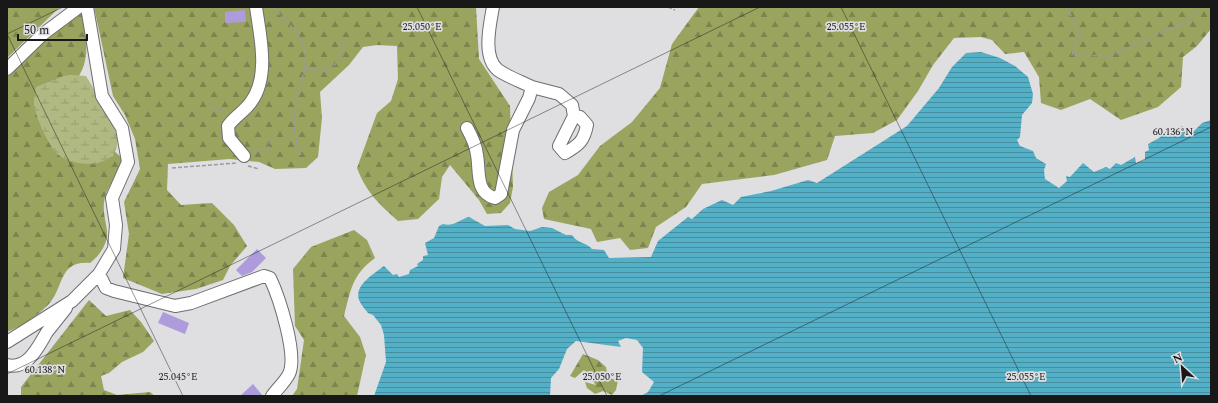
<svg xmlns="http://www.w3.org/2000/svg" width="1218" height="403" font-family="Spectral,serif">
<style>
.forest{fill:url(#forest-firs)}
.wetland{fill:url(#wetland-marsh)}
.water{fill:url(#water-rules)}
.building{fill:#ae9bdb}
.lines{fill:none;stroke-linecap:round;stroke-linejoin:round}
.minor-casing{stroke:#6e6d70;stroke-width:14}
.path{stroke:#9b9a9d;stroke-width:1.5;stroke-dasharray:4 2;stroke-linecap:butt}
.minor{stroke:#fff;stroke-width:12}
.ticks{fill:none;stroke:#181819;stroke-width:1;stroke-opacity:0.45}
.ticks-label{font-size:10px;text-anchor:middle;fill:#181819;stroke:#dfdee1;stroke-width:3.5;stroke-linejoin:round;paint-order:stroke}
</style>
<defs>
<pattern id="forest-firs" width="22" height="20" patternUnits="userSpaceOnUse"><rect width="22" height="20" fill="#9aa45f"/><path d="M5 1l3.5 6h-7zM16 11l3.5 6h-7z" fill="#7d854e"/></pattern>
<pattern id="wetland-marsh" width="20" height="14" patternUnits="userSpaceOnUse"><rect width="20" height="14" fill="#b1b982"/><path d="M1 5h8M5 5V1M11 12h8M15 12V8" fill="none" stroke="#989e70"/></pattern>
<pattern id="water-rules" width="6" height="5" patternUnits="userSpaceOnUse"><rect width="6" height="5" fill="#53b0c6"/><path d="M0 2.5h6" fill="none" stroke="#448ea0"/></pattern>
</defs>
<rect width="100%" height="100%" fill="#dfdee1"/>
<path class="forest" d="M7 7H60L7 58Z
M94 7H476L479 59 510 106 513 187 510 203 501 213 487 214 479 200 450 165 442 177 439 199 418 219 398 221C379 204 366 192 357 168L377 113 391 101 398 79 397 46 377 45 363 47 349 65 320 92 322 118 318 157 306 168 275 169 259 162 230 159 168 164 167 190 181 205 212 203 234 225 247 246 230 266 223 280 196 289 162 294 123 278 129 234 124 202 140 169 135 139 125 115 113 96Z
M699 7H1211V29L1197 46 1183 57 1181 87 1158 107 1121 120 1090 99 1061 110 1041 103 1039 77 1024 52 1005 54 992 40 981 37 954 38 933 65 918 91 897 120 873 133 835 136 827 160 774 175 702 184 686 207 656 227 648 248 630 250 620 238 597 242 591 229 544 219 542 208 549 192 578 175 600 146 632 122 660 88 672 44Z
M81 14 84 18C86 38 90 58 79 76L66 75 112 157 114 151 121 157C122 177 112 178 106 194 100 212 108 223 107 237 105 248 98 257 90 263 58 260 64 289 48 305 37 316 22 326 7 332V77C31 55 50 27 81 14Z
M354 230 367 240 375 258C352 275 351 289 344 316L360 337 366 355 357 396H292L297 389 304 340 295 326 293 269 311 247Z
M89 300 106 316 130 310 141 322 154 341 143 352 122 362 109 373 101 376 104 390 117 395 150 392 155 396H21V387Z
M583 354 598 360 606 367 608 378 618 380 616 390 612 395 603 391 595 394 587 388 585 382 596 385 584 370 575 378 570 376Z"/>
<path class="wetland" d="M66 75 86 76C95 91 111 117 116 133 126 167 80 170 60 156 50 150 34 114 34 103 34 98 35 92 36 87Z"/>
<path class="water" d="M981 52 1000 58 1015 66 1028 77 1033 94 1032 103 1022 115 1020 137 1017 140 1020 146 1033 151 1036 158 1046 164 1044 170 1045 179 1059 188 1067 181 1066 176 1070 177 1083 163 1094 172 1106 167 1110 169 1116 163 1121 165 1135 157 1136 163 1145 160V152L1149 150 1148 144 1159 138 1168 129 1173 131 1182 126 1187 131 1193 132 1202 123 1211 120V396H641L648 392 654 382 642 372 643 348 637 340 626 338 618 341 621 347 576 341 567 349 559 369 551 378 550 396H374L386 362 384 335 381 325 373 315 368 313C365 309 361 305 359 300 354 285 374 274 384 266L393 275 397 274 399 277 409 274 410 270 418 266 417 264 423 260V256L428 255 425 243 434 238 439 226 443 224C454 227 460 219 469 217L485 226 508 225 515 229 530 231 542 227 552 228 566 235H572C578 244 586 242 592 249L604 250 609 258 651 257 658 241 688 217 692 219 703 209 722 200 733 205 741 197 771 191 808 180 817 183 907 126 939 88 952 67 966 53Z"/>
<path class="building" d="M245 10 246 22 225 23V12Z
M257 249 266 258 252 272 242 276 236 270Z
M163 312 189 323 185 334 158 323Z
M253 384 263 396H240Z"/>
<g class="lines">
<g class="minor-casing">
<path id="minor" d="M7 69 43 34 79 7
M532 87 559 94 572 105 574 116 559 146 565 153C579 145 584 141 587 125L580 117 574 116
M467 128C472 137 476 145 477 155 480 171 475 193 495 198L501 194 513 130 529 98 532 87C522 82 508 77 498 70 482 57 490 24 493 7
M244 156 229 138 228 126C235 116 244 112 251 102 270 76 260 36 256 7
M99 274 106 288 114 291 175 306 191 303 264 276 270 278C279 297 298 355 289 374 285 382 277 389 272 396
M7 342 72 301 99 274 114 249 116 225 112 198 128 162 122 128 102 96 87 7
M7 365C28 370 38 347 47 332 53 324 60 316 66 308"/>
</g>
<path class="path" d="M274 7C281 17 291 25 298 35 314 60 299 80 296 104 293 123 294 138 301 155
M668 7 675 10
M1067 7 1079 33 1072 55 1110 56 1188 21 1199 7
M306 68C334 79 337 62 346 39
M208 107 225 112
M254 151 267 148 274 138
M248 166 259 169
M172 168 237 163"/>
<use href="#minor" class="minor"/>
</g>
<path class="ticks" d="M417 7 607 396M841 7 1031 396M7 34 183 396M7 34 63 7M7 374 760 7M659 396 1211 127"/>
<g class="ticks-label">
<text x="422" y="30">25.050°E</text>
<text x="846" y="30">25.055°E</text>
<text x="1173" y="135">60.136°N</text>
<text x="45" y="373">60.138°N</text>
<text x="178" y="380">25.045°E</text>
<text x="602" y="380">25.050°E</text>
<text x="1026" y="380">25.055°E</text>
</g>
<rect width="1218" height="403" fill="none" stroke="#181819" stroke-width="16"/>
<g transform="translate(1182 367) rotate(334)" stroke="#dfdee1" stroke-width="3" paint-order="stroke">
<path d="M0-3L7 15L0 10L-7 15Z" fill="#181819"/>
<text y="-6" font-size="11" font-weight="bold" text-anchor="middle" fill="#181819">N</text>
</g>
<path d="M18 34v6h69v-6" fill="none" stroke="#181819" stroke-width="2"/>
<text x="24" y="34" font-size="12" fill="#181819" stroke="#dfdee1" stroke-width="3" paint-order="stroke">50 m</text>
</svg>
